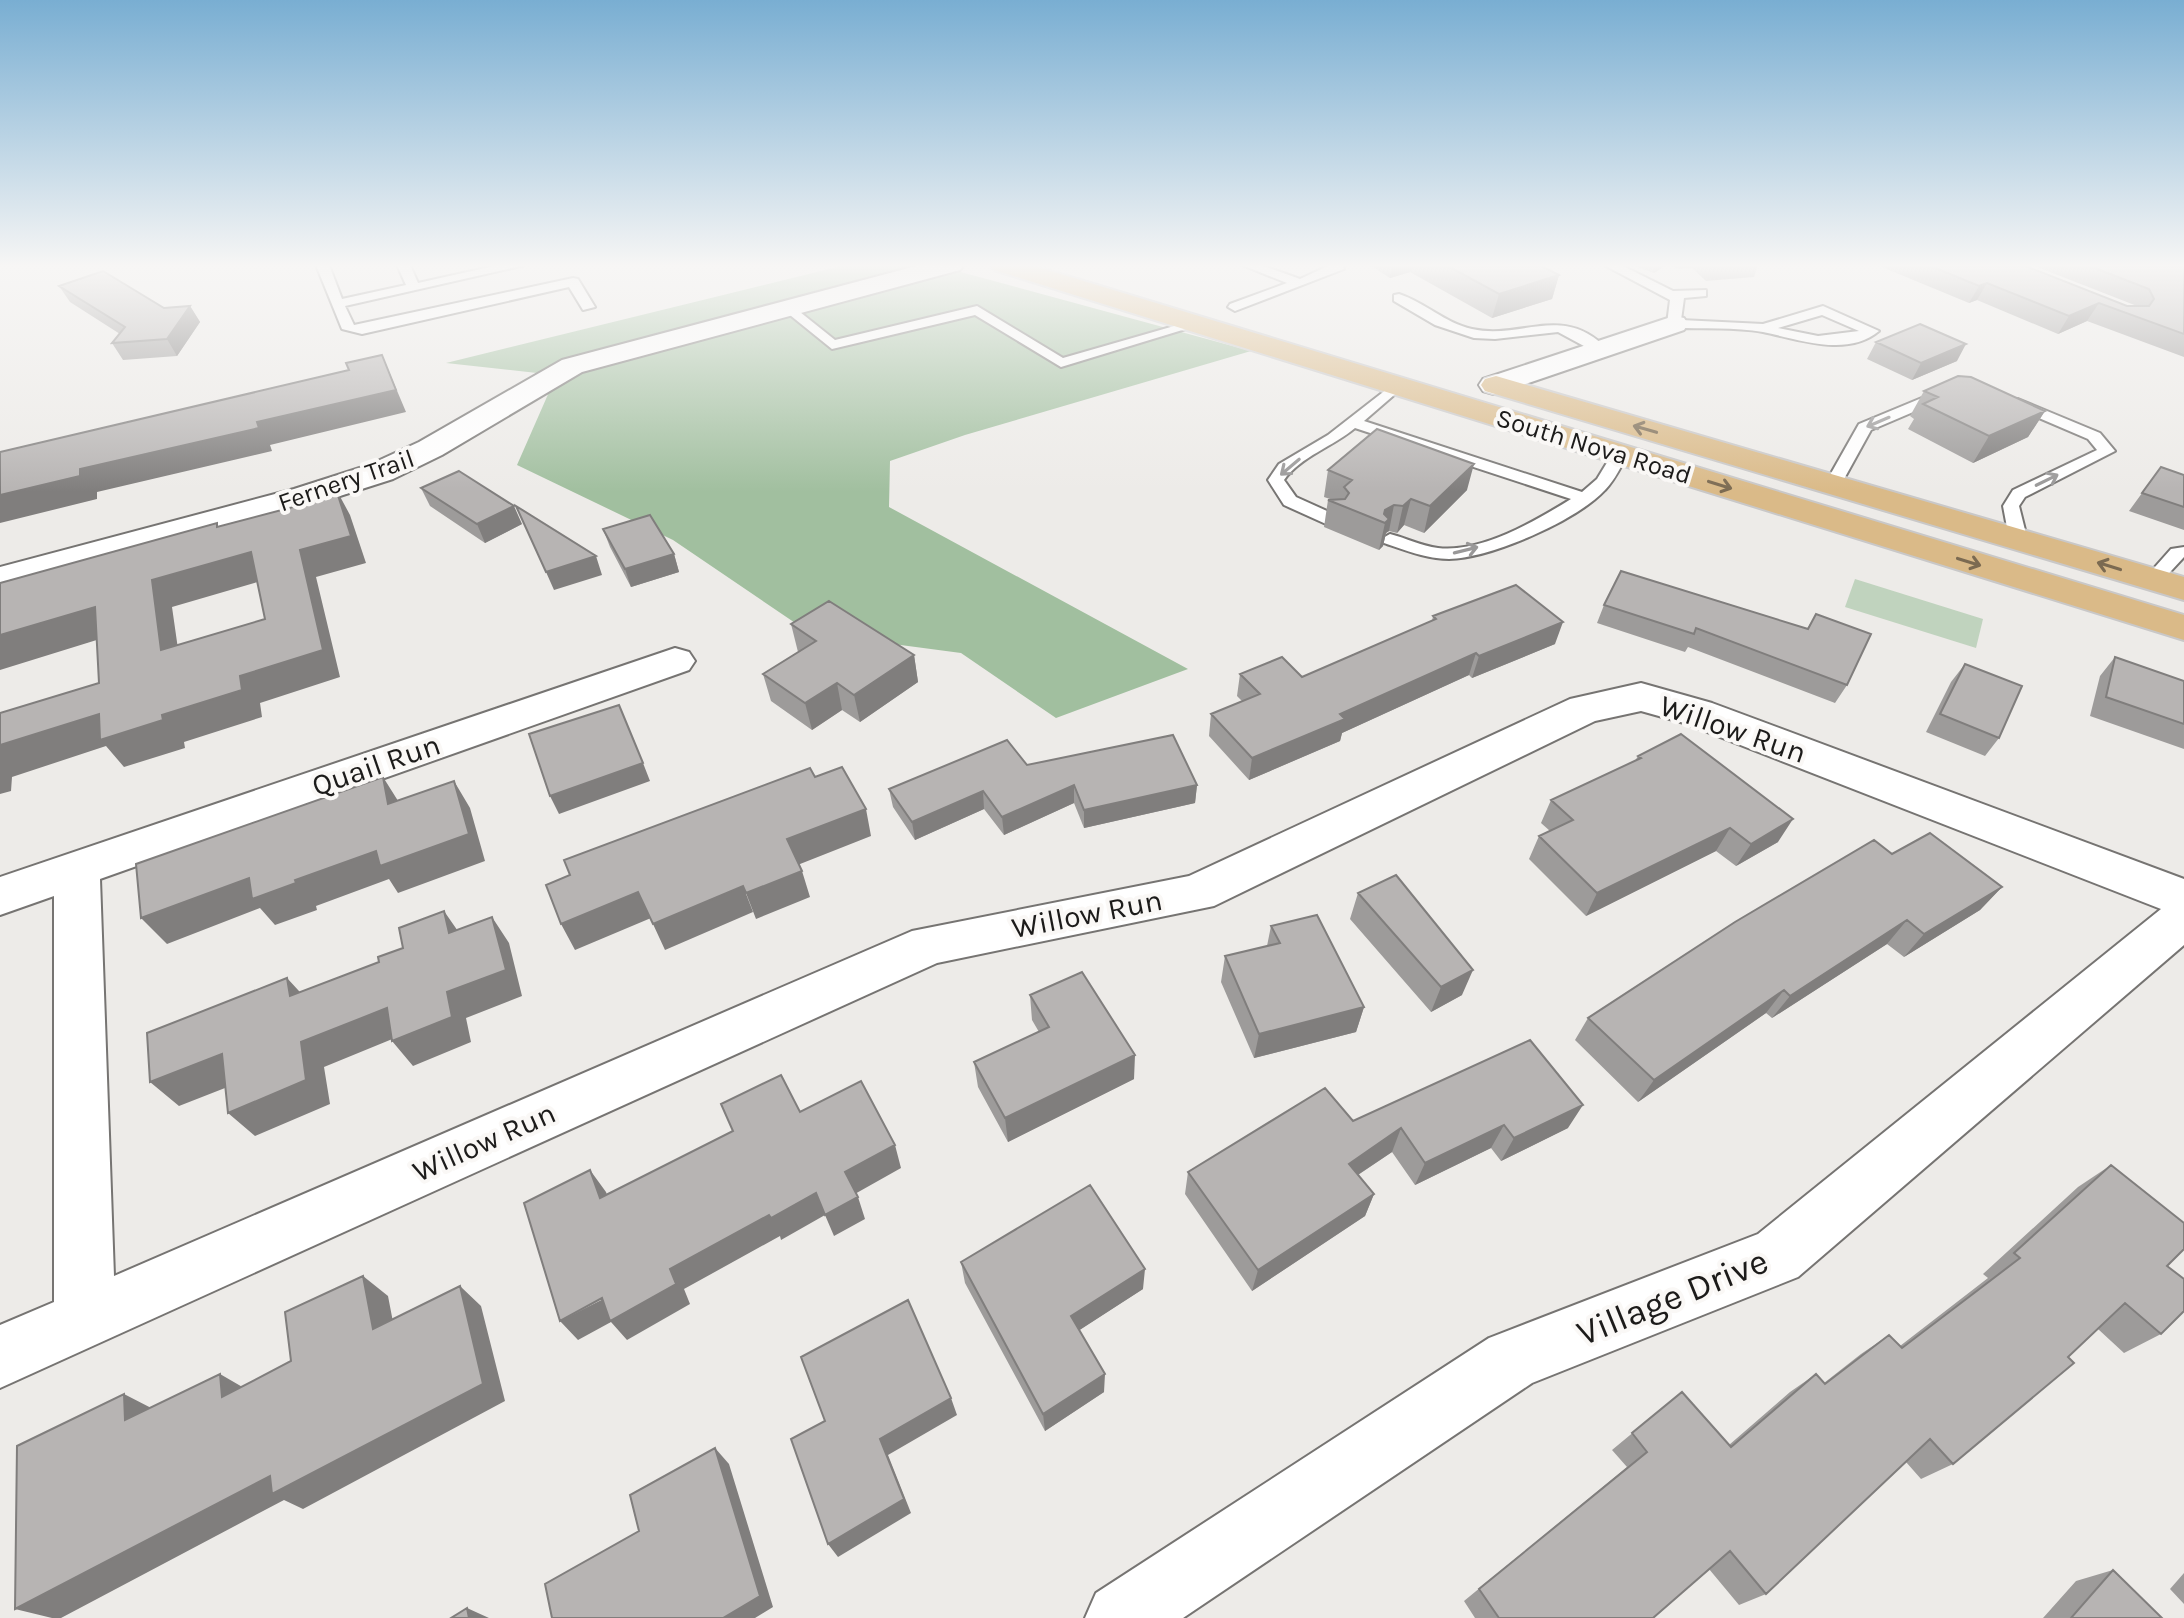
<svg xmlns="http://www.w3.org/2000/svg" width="2184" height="1618" font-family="Karla,sans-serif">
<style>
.green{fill:#c0d3be}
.forest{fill:#a1bf9f}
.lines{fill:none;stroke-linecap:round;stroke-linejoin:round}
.service-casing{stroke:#767472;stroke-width:4}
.minor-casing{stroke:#767472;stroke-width:4}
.primary-casing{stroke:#c9c8c8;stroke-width:4}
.service{fill:#fff;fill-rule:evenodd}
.minor{fill:#fff;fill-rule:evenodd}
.primary{fill:#daba88;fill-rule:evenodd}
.wall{fill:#9d9b9a}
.shaded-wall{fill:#807e7d}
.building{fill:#b7b4b3;stroke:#807e7d;stroke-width:2;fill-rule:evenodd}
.oneway{stroke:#999898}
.oneway2{stroke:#7b6a51}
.labels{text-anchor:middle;stroke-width:8;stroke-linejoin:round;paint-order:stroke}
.far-street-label{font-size:26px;fill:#1c1b1a;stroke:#faf8f6}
.street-label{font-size:30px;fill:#1c1b1a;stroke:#faf8f6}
.near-street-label{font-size:36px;fill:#1c1b1a;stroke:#faf8f6}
</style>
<rect width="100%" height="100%" fill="#edebe8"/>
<path class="green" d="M1855 579 1983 619 1976 648 1845 607Z"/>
<path class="forest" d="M845 265H926L568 360 537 373 446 363Z
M957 271 1251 351 965 435 890 461 889 507 1188 669 1056 718 961 653 810 633 673 540 517 465 553 383 578 372Z"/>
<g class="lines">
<g class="service-casing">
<path id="service" d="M316 265H329L342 299 406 285 397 265H410L418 283 499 265H525L345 306 354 325 573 278 578 279 595 307 583 310 569 287 362 334 342 329Z
M1242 265H1261L1300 279 1330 265H1343L1344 269 1235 311 1228 307 1230 304 1287 283Z
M1604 265H1621L1673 291 1706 290V296L1684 298 1681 320 1763 324 1823 306 1879 331C1847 358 1798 339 1763 332 1735 327 1703 329 1674 328L1667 324 1670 300ZM1822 315 1859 331 1818 336 1778 328Z
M1399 294C1424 302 1445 323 1472 329 1522 340 1563 303 1607 349L1605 352H1595L1558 332 1495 339 1474 338 1435 325 1394 301V295Z
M790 304 835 340 977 306 1063 358 1195 320 1202 324 1061 367 975 315 832 349 785 311 783 308Z
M1396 382 1401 383V389L1364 421 1582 492 1597 479 1614 451H1626L1628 454C1621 466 1615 480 1605 490 1576 521 1491 558 1449 559 1427 559 1405 550 1384 543L1381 539 1390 534C1406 538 1421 546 1438 548 1482 553 1535 521 1571 499L1355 428C1334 446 1300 457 1284 480L1296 497 1338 516 1341 520 1338 524H1326L1284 505 1268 480 1279 464 1328 435Z
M1941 390 1946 392V398L1871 430 1839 488H1827L1825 484 1859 424Z
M2018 399 2100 433 2115 451 2025 497 2019 506 2027 538 2018 543 2009 538 2003 506 2013 490 2097 450 2088 439 2013 407V401Z
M2184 547V557L2159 584H2147L2144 580 2147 576 2171 549Z"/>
</g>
<g class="minor-casing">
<path id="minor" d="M920 265H964L960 270 582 372 442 455 393 479 318 503 0 589V567L294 489 369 465 419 442 562 360Z
M1674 316 1684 318 1688 324 1684 330 1505 391 1494 394 1483 391 1479 385 1483 379Z
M675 648 689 652 695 661 689 670 100 879 114 1276 912 931 1189 876 1570 699 1641 683 1712 703 2184 879V945L1798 1277 1532 1383 1183 1618H1085L1096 1593 1489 1338 1758 1234 2161 909 1684 723 1641 711 1595 721 1214 906 937 963 0 1388V1325L54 1302V896L0 915V877Z"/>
</g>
<g class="primary-casing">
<path id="primary" d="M990 265H1031L2184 615V640L994 270Z
M1496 376 2184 577V600L1485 391 1481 385 1485 379Z"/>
</g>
<use href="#service" class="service"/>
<use href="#minor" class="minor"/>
<use href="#primary" class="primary"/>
</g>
<path class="wall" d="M1370 265H1540L1559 275 1552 299 1492 318 1410 272 1390 278Z
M1631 265H1666L1654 273Z
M1667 265H1758L1754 277 1706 281 1692 268 1679 269Z
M1877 265H2023L2127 306H2137L2032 265H2184V357L2087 321 2058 334 1977 300 1969 303Z
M59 286 164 308 190 306 200 322 177 356 123 360 112 343 120 334 70 302Z
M1876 342 1957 361 1912 380 1867 359Z
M1924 391 2045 411 2028 437 1973 463 1908 429 1914 419 1910 416Z
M2161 467 2184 475V530L2129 511Z
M1328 470 1467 490 1424 533 1404 525 1397 533 1389 531 1386 533 1383 546 1379 550 1324 527 1328 500H1333L1324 497Z
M421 488 522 524 485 543 430 506Z
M603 529 674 554 679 572 631 587 610 547Z
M1604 605 1807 629 1816 614 1847 685 1835 703 1688 647 1685 652 1597 623Z
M1433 616 1555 644 1472 678 1469 675 1342 733 1340 741 1249 780 1209 736 1211 714 1242 701 1237 696 1240 674 1302 677 1432 621Z
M791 624 914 655 918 682 860 722 842 710 812 730 771 701 763 674 798 652Z
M2115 657 2184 681V749L2090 716 2100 676Z
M1965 664 1999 738 1985 756 1926 732 1951 682Z
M1638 756 1778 842 1736 866 1716 851 1586 916 1529 859 1539 836 1550 831 1541 823 1551 800 1635 761Z
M1027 765 1197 785 1195 803 1084 828 1074 803 1004 835 984 809 915 840 893 807 889 789Z
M1892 854 2002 887 1980 910 1904 957 1887 944 1772 1018 1766 1013 1638 1102 1575 1040 1588 1018Z
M1358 893 1462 995 1431 1012 1350 919Z
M1271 926 1364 1007 1356 1032 1254 1058 1221 982 1225 956 1267 946Z
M1030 995 1134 1079 1008 1142 978 1087 974 1062 1039 1032 1032 1020Z
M1530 1040 1568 1128 1501 1161 1491 1148 1415 1185 1392 1152 1358 1175 1374 1194 1365 1216 1252 1291 1185 1194 1188 1172 1353 1121Z
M2111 1165 2167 1266 2161 1334 2124 1353 2098 1329 1953 1464 1921 1479 1906 1462 1766 1594 1739 1605 1709 1569 1653 1618H1475L1464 1601 1627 1467 1612 1450 1682 1392 1729 1445 1790 1392 1816 1374 1824 1383 1861 1354 1889 1335 1900 1346 1988 1278 1983 1274 2078 1187Z
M961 1262 1143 1289 1079 1330 1104 1392 1045 1431 965 1283Z
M2113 1570 2162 1618H2043L2076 1581Z
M2184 1573V1604L2170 1589Z"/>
<path class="shaded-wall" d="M1392 265H1411L1410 272 1390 278Z
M1656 265H1666L1654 273Z
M1559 275 1552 299 1492 318 1499 294Z
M1987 283 1977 300 1969 303 1979 286Z
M2099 303 2087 321 2058 334 2069 316Z
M190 306 200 322 177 356 167 339Z
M1966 344 1957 361 1912 380 1921 363Z
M382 355 406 412 270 445 272 451 97 492V499L0 523V495L80 469 257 422Z
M2045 411 2028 437 1973 463 1989 436Z
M1474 464 1467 490 1424 533 1430 506Z
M336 489 350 515 366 563 316 577 340 677 260 703 262 717 184 742 185 748 124 767 106 746 12 777 11 791 0 794V745L99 714 162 715 240 676 300 550Z
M1411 499 1404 525 1397 533 1403 506Z
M1394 505 1389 531 1386 533 1383 546 1379 550 1385 523 1383 522 1385 510Z
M514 506 522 524 485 543 477 524Z
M251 552 268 579 172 607 182 677 161 650 152 580Z
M674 554 679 572 631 587 625 569Z
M596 556 602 575 554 590 546 572Z
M95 607 116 634 0 670V635Z
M1563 622 1555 644 1472 678 1479 656Z
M1476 653 1469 675 1342 733 1340 741 1249 780 1252 758 1340 714Z
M914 655 918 682 860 722 854 695Z
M837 683 842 710 812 730 805 703Z
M643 763 650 781 559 814 550 796Z
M383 777 400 804H388Z
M454 781 470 808 485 861 398 893 389 879 316 906 317 910 275 925 260 908 167 944 141 918 249 878 295 880 376 851Z
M1074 785V803L1004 835 1002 817Z
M1197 785 1195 803 1084 828V810Z
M983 791 984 809 915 840 912 822Z
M866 809 871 836 795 866 787 839Z
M1793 819 1778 842 1736 866 1751 844Z
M1730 828 1716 851 1586 916 1597 893Z
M802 871 810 897 756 919 746 893Z
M743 886 753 912 665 950 653 924Z
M2002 887 1980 910 1904 957 1924 934Z
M638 892 651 918 575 950 561 924Z
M444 911 462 937 449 933Z
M492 917 509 943 522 996 466 1018 471 1042 413 1066 392 1041 447 992Z
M1907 920 1887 944 1772 1018 1790 996Z
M1473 970 1462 995 1431 1012 1441 987Z
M287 978 310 1003 290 996Z
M1784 990 1766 1013 1638 1102 1654 1080Z
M1364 1007 1356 1032 1254 1058 1259 1034Z
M387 1008 407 1033 324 1067 330 1104 255 1136 228 1113 301 1042Z
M222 1054 248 1079 179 1106 150 1082Z
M1135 1055 1134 1079 1008 1142 1005 1118Z
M1583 1105 1568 1128 1501 1161 1514 1138Z
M1504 1125 1491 1148 1415 1185 1425 1163Z
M1401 1128 1392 1152 1341 1186 1349 1164Z
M895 1145 901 1168 853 1195 845 1172Z
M590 1170 606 1192 616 1220 600 1198Z
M816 1193 825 1215 781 1240 780 1236 684 1289 690 1304 627 1340 611 1322 578 1340 560 1321 769 1215Z
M1374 1194 1365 1216 1252 1291 1258 1270Z
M858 1197 865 1219 834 1236 825 1215Z
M1145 1269 1143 1289 1072 1335 1071 1316Z
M363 1276 388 1296 398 1348 373 1329Z
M460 1286 481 1306 505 1401 303 1509 284 1500 61 1618H52L15 1609Z
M220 1374 251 1392 222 1397Z
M1105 1374 1104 1392 1045 1431 1043 1414Z
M124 1394 159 1412 125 1420Z
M951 1398 957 1415 888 1455 911 1513 838 1557 828 1544 880 1439Z
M715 1448 729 1464 773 1607 755 1618H723Z
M467 1608 489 1618H469Z"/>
<path class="building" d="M1446 265H1540L1559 275 1499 294Z
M1928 265H2023L2127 306H2149L2154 299 2149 289 2087 265H2184V334L2099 303 2069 316 1987 283 1979 286Z
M103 271 164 308 190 306 167 339 112 343 125 327 59 286Z
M1920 324 1966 344 1921 363 1876 342Z
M382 355 396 390 257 422 259 428 80 469V476L0 495V452L349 370 346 363Z
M1958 376 1971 377 2045 411 1989 436 1923 404 1938 397 1924 391Z
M1377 429 1474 464 1430 506 1411 499 1403 506 1394 505 1385 510 1384 514 1389 519 1385 523 1328 500 1345 499 1349 493 1344 487 1352 480 1328 470Z
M2161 467 2184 475V507L2142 493Z
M459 471 514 506 477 524 421 488Z
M336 489 351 536 300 550 323 650 240 676 242 690 162 715 163 720 100 740 99 714 0 745V713L99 683 95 607 0 635V583L217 523V527L293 507 291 501ZM251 552 265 619 161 650 152 580Z
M516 506 596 556 546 572Z
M650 515 674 554 625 569 603 529Z
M1621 571 1808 629 1816 614 1871 634 1847 685 1696 628 1694 634 1604 605Z
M1516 585 1563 622 1479 656 1476 653 1340 714 1345 719 1252 758 1211 714 1260 694 1240 674 1282 657 1302 677 1436 619 1433 616Z
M829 601 914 655 854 695 837 683 805 703 763 674 816 641 791 624Z
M2115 657 2184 681V724L2106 697Z
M1965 664 2022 686 1999 738 1940 714Z
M619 705 643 763 550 796 529 734Z
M1681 734 1793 819 1751 844 1730 828 1597 893 1539 836 1573 820 1551 800 1641 758 1638 756Z
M1173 735 1197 785 1084 810 1074 785 1002 817 983 791 912 822 889 789 1007 740 1027 765Z
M842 767 866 809 787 839 802 871 746 893 743 886 653 924 638 892 561 924 546 885 570 875 564 860 810 768 815 777Z
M383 777 388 804 454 781 469 834 380 866 376 851 295 880 296 883 252 899 249 878 141 918 136 864Z
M1930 833 2002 887 1924 934 1907 920 1790 996 1784 990 1654 1080 1588 1018 1735 922 1874 840 1892 854Z
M1396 875 1473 970 1441 987 1358 893Z
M444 911 449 933 492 917 506 970 447 992 452 1017 392 1041 387 1008 301 1042 306 1080 228 1113 222 1054 150 1082 147 1033 287 978 290 996 379 962 378 957 403 948 399 928Z
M1317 915 1364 1007 1259 1034 1225 956 1280 943 1271 926Z
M1082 972 1135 1055 1005 1118 974 1062 1049 1027 1030 995Z
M1530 1040 1583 1105 1514 1138 1504 1125 1425 1163 1401 1128 1349 1164 1374 1194 1258 1270 1188 1172 1325 1088 1353 1121Z
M781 1075 800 1112 861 1081 895 1145 845 1172 858 1197 825 1215 816 1193 771 1218 769 1215 670 1269 676 1284 610 1321 602 1298 560 1321 524 1203 590 1170 600 1198 733 1131 721 1104Z
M2111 1165 2184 1223V1249L2167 1266 2184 1279V1311L2161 1334 2125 1303 2068 1357 2074 1363 1953 1464 1930 1439 1766 1594 1730 1551 1653 1618H1499L1479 1589 1647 1452 1632 1433 1682 1392 1731 1447 1816 1374 1825 1384 1889 1335 1902 1348 2020 1258 2014 1253Z
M1090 1185 1145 1269 1071 1316 1105 1374 1043 1414 961 1262Z
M363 1276 373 1329 460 1286 483 1384 272 1494 270 1476 15 1609 17 1446 124 1394 125 1420 220 1374 222 1397 291 1361 285 1312Z
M908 1300 951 1398 880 1439 904 1499 828 1544 791 1439 825 1421 801 1357Z
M715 1448 760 1596 723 1618H552L545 1584 639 1531 630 1495Z
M2113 1570 2162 1618H2071Z
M467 1608 469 1618H451Z"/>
<defs><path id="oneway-shaft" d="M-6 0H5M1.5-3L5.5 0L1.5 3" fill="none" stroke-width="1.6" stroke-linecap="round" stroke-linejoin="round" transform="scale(2)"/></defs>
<g class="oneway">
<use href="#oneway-shaft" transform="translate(1878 422) rotate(157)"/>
<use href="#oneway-shaft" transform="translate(1290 467) rotate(140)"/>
<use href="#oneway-shaft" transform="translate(2047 480) rotate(-26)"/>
<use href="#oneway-shaft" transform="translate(1466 550) rotate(-14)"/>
</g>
<g class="oneway2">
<use href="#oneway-shaft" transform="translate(1645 429) rotate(-164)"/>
<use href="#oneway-shaft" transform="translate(1720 485) rotate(17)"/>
<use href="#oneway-shaft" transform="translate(1969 562) rotate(17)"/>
<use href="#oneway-shaft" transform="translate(2109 566) rotate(-163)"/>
</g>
<linearGradient id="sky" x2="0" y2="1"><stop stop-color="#79aed2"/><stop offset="0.54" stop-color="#f7f6f5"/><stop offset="1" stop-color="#f7f6f5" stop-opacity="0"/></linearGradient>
<rect width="2184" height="492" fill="url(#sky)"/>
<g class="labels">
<g class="far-street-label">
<text transform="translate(1594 446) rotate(17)" y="9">South Nova Road</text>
<text transform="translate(346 480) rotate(-19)" y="9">Fernery Trail</text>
</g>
<g class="street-label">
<text transform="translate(1733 729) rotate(19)" y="10">Willow Run</text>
<text transform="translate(376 765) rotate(-19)" y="10">Quail Run</text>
<text transform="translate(1087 914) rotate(-11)" y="10">Willow Run</text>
<text transform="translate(484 1142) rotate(-24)" y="10">Willow Run</text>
</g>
<g class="near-street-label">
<text transform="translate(1672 1296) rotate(-22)" y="13">Village Drive</text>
</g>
</g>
</svg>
